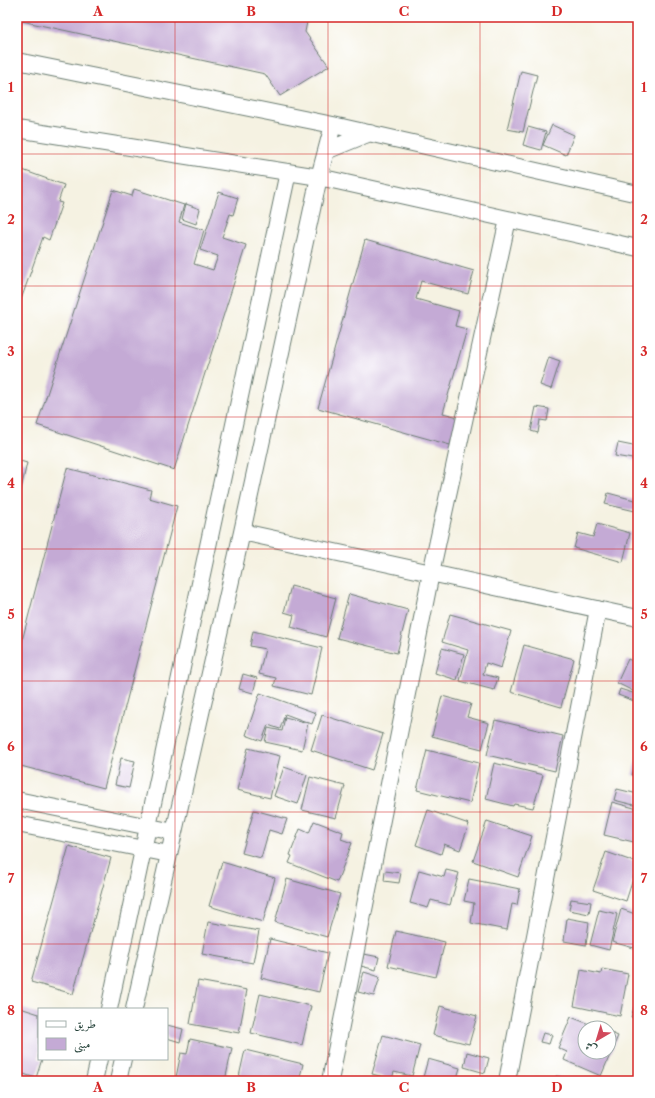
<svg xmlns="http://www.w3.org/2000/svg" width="655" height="1098" font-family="'Libre Caslon Text',Amiri,serif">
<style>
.building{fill:#c4aad5}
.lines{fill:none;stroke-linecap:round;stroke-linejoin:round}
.street-casing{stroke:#6a7c71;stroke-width:18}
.street{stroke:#fff;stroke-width:16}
.grid{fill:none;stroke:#d62828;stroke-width:1;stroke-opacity:0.55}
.neatline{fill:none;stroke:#d62828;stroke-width:1.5}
.grid-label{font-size:13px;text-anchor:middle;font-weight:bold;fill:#d62828}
</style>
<rect width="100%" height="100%" fill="#fff"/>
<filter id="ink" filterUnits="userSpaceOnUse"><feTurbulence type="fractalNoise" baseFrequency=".025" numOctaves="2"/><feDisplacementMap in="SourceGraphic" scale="8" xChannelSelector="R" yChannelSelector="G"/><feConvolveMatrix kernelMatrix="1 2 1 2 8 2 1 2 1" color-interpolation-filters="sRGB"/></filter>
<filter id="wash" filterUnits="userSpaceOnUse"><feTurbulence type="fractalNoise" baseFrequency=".012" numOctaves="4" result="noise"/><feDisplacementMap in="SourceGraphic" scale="16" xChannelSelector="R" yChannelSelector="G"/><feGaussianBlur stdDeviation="0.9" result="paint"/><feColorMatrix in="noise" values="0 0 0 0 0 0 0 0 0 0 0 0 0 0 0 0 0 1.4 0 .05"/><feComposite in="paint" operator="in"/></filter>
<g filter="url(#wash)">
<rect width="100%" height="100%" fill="#f5f2e2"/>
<g id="blocks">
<path class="building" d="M17 17H308L305 32 329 66 280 96 265 74 17 20Z
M624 17H638V21L624 18Z
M521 71 537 75 523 132 507 129Z
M552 125 574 135 566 155 543 145Z
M528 127 546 132 541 150 523 145Z
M17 168 64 185 58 202 62 203 49 240 43 237 17 311Z
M134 189 184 205 179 222 204 230 194 264 213 270 218 256 200 250 219 192 238 198 233 215 230 214 222 237 246 245 174 470 37 425 113 190 132 196Z
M186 204 200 209 196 224 182 219Z
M365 240 474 271 468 294 421 281 416 299 459 311 455 326 467 329 443 413 458 417 450 445 318 408Z
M549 357 560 361 551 389 540 385Z
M536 407 549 409 547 421 540 420 538 433 531 431Z
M618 443 638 447V460L615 456Z
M17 460 27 463 18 502H17Z
M67 468 151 490 149 498 177 506 104 788 17 765V660Z
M608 493 638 501 635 511 605 504Z
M597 524 630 533 623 562 574 548 578 533 593 537Z
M291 586 336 598 326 637 291 627 294 615 284 612Z
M349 594 408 610 397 653 337 638Z
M450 614 511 631 501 668 486 663 483 674 498 678 494 690 460 681 468 650 442 642Z
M253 631 322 648 311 695 274 686 276 678 259 674 265 649 250 646Z
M524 645 574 659 561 707 511 692Z
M442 648 464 654 457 680 435 673Z
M628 659 638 664V686L635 692 617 683Z
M243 674 257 678 253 693 239 689Z
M620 689 636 694 634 701 618 695Z
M260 693 316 713 312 724 285 714 280 729 268 725 262 741 246 735Z
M442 696 471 704 467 717 489 723 482 749 432 736Z
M322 715 383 734 372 770 311 750Z
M285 717 308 723 302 750 265 742 268 728 282 731Z
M495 720 563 736 555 771 487 755Z
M248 748 280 756 270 798 237 790Z
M427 750 479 763 470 803 417 790Z
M638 755V776L632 775Z
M121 758 135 761 129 788 115 785Z
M494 763 543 775 533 808 514 804 513 806 486 799Z
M284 767 307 775 298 804 274 796Z
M310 777 345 786 336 818 302 810Z
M617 789 638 794V806L614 800Z
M612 802 638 809V843L604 835Z
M254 810 287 819 282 834 269 830 261 858 242 853Z
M428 810 469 824 460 850 444 844 441 854 416 845Z
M314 821 343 832 341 839 352 843 337 882 289 863 292 856 290 855 300 829 309 833Z
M487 821 532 836 518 877 473 861Z
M69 846 111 858 73 994 31 982Z
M606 852 638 863 626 901 593 890Z
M222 862 275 878 263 922 209 906Z
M419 870 444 877 446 870 459 873 450 905 431 900 428 908 410 903Z
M385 871 401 873 399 883 384 881Z
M287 879 340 894 327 937 275 922Z
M469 879 520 889 517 905 512 904 507 930 471 923 474 903 464 901Z
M571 899 591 902 589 914 569 910Z
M621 909 638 915V935L634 948 612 942Z
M599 910 617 914 609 950 590 945Z
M567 918 589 922 586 945 564 941Z
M208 922 259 931 253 963 202 954Z
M396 931 445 942 436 977 388 966Z
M270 939 328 953 319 992 261 978Z
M364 954 379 957 376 970 361 966Z
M602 969 628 974 620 1016 574 1006 581 970 601 974Z
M364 972 380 977 374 996 358 992Z
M198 981 247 990 239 1033 190 1024Z
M260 994 311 1006 302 1045 251 1033Z
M638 996V1019L631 1017Z
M440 1006 477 1016 469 1044 433 1035Z
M17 1007 39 1014V1059H42L36 1078 17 1072Z
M571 1017 599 1028H585V1052H609V1032L618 1036 601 1076 564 1060 567 1052 558 1048Z
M167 1025 183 1029 180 1042 167 1038Z
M543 1033 552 1035 549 1044 540 1042Z
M383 1035 420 1045 412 1076 394 1072 392 1079 372 1074Z
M190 1039 232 1048 225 1081H194L176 1077 181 1053 187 1054Z
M245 1050 303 1064 299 1081H238Z
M467 1052 489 1058 485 1073 464 1067Z
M428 1059 460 1068 457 1078 467 1081H422Z
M556 1076 573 1081H554Z"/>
</g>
</g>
<g filter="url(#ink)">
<use href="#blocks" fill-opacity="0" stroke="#6a7c71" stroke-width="1"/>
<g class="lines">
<g class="street-casing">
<path id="street" d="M17 61 333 125 638 194
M17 129 319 177 638 248
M326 151 370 133
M242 532 638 618
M17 800 174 832
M17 824 169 854
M109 1009 288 172
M134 1009 242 532 319 177 333 125
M94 1081 99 1059
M118 1081 123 1059
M330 1081 431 573 508 219
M507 1081 598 609"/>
</g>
<use href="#street" class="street"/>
</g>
</g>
<path class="grid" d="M175 17V1081M328 17V1081M480 17V1081M17 154H638M17 286H638M17 417H638M17 549H638M17 681H638M17 812H638M17 944H638"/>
<rect width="655" height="1098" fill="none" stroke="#fff" stroke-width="44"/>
<rect x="38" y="1008" width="130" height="52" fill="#ffffff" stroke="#a5b1ae"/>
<rect x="46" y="1021" width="20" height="6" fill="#ffffff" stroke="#a5b1ae"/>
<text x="74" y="1028" font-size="12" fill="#1f3d34">طريق</text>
<rect x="46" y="1038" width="20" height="12" fill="#c4aad5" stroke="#a5b1ae"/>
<text x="74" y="1048" font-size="12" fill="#1f3d34">مبنى</text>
<g transform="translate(597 1040) rotate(218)"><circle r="19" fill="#ffffff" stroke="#a5b1ae"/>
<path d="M0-3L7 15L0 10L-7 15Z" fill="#d1495b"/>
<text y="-6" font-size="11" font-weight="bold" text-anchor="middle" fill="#1f3d34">ش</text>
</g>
<rect x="22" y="22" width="611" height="1054" class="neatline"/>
<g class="grid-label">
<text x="98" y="16">A</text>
<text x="251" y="16">B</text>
<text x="404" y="16">C</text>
<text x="557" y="16">D</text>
<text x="11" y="92">1</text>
<text x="644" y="92">1</text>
<text x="11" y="224">2</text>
<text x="644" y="224">2</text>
<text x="11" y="356">3</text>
<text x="644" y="356">3</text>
<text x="11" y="488">4</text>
<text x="644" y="488">4</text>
<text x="11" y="619">5</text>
<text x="644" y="619">5</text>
<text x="11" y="751">6</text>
<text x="644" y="751">6</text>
<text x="11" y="883">7</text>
<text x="644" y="883">7</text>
<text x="11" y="1015">8</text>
<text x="644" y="1015">8</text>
<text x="98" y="1092">A</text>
<text x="251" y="1092">B</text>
<text x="404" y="1092">C</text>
<text x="557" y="1092">D</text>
</g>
</svg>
